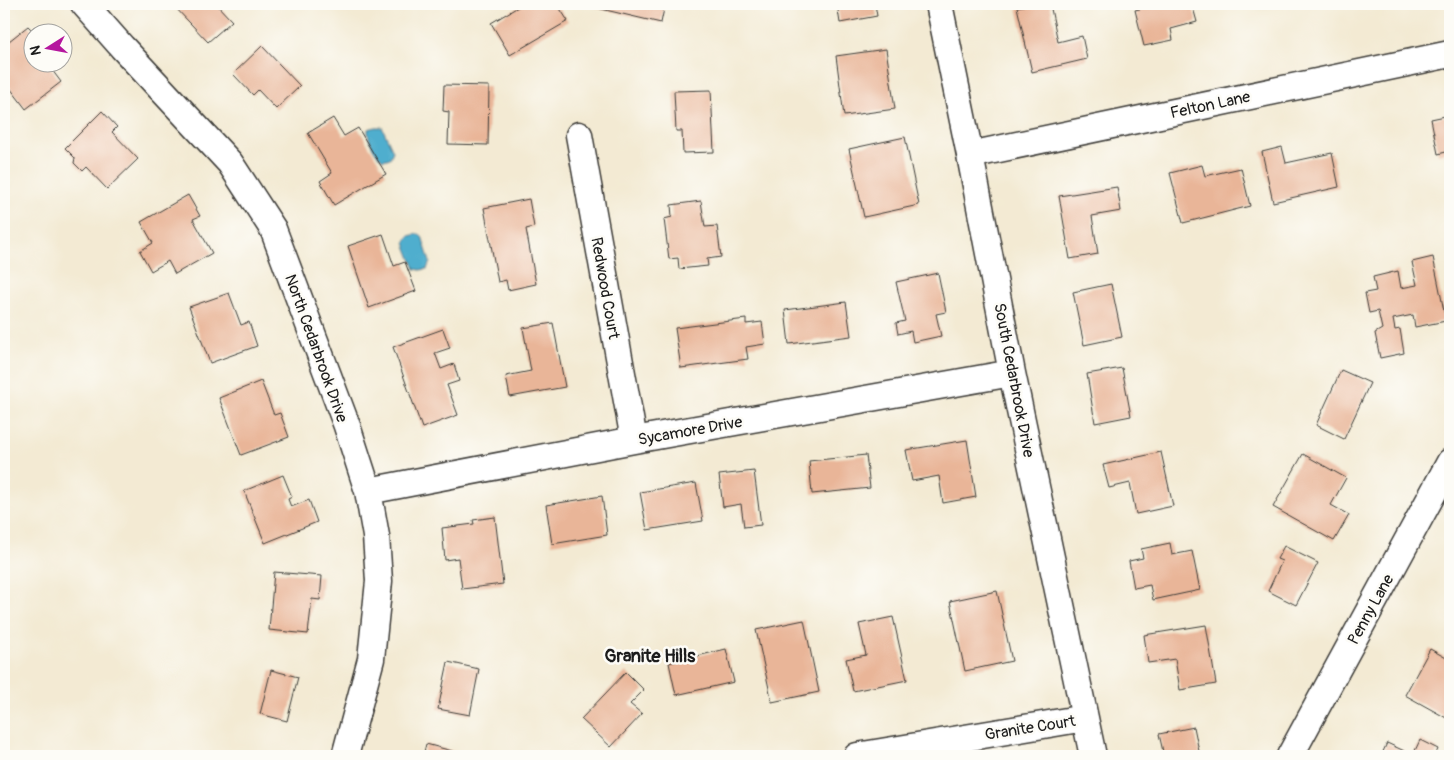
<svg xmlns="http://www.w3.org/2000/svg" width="1454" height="760" font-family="Pangolin,sans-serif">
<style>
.water{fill:#50aece;stroke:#366575}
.building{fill:#e9b598}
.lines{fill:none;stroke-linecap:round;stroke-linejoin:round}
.minor-casing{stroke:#3c3b37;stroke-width:29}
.minor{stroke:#fff;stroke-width:26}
.labels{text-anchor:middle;stroke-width:5;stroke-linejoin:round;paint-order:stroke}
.street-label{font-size:16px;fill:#1c1c1c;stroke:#fdfcf7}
.neighbourhood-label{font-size:18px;font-weight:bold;fill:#1c1c1c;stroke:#fdfcf7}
</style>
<rect width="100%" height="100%" fill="#fdfcf7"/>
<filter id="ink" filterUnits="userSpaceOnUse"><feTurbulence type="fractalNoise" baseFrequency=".02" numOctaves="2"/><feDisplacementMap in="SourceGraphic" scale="10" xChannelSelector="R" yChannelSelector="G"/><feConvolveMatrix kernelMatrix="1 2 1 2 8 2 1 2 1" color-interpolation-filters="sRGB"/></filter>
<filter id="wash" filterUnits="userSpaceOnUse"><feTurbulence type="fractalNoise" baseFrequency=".0096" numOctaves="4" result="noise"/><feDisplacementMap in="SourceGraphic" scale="20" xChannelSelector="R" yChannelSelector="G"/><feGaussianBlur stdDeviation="1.12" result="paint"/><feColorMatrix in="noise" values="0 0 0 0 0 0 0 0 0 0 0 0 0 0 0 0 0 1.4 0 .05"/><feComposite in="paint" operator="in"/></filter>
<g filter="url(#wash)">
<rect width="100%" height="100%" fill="#f3ead3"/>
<path class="water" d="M376 127H382L393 151 390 158 383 160C374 154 367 138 368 129Z
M417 234 422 236 430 262 427 269 420 270 415 269 405 243 409 236Z"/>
<g id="blocks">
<path class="building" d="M172 4H216L232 21 208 42Z
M523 4H557L568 21 510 55 491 23Z
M598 4H665L661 23 597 8Z
M837 4H875L877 16 840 23Z
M1032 4H1050L1058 42 1082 36 1087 59 1032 72 1017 7Z
M1161 4H1192L1197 22 1171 29 1173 40 1144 46 1135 10Z
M1219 4H1242V5L1221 9Z
M28 26 34 32H32V62H46L61 82 26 109 7 84 4 86V45Z
M262 46 300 86 276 109 258 90 253 95 233 74Z
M886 49 895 109 844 116 836 56Z
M444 85 489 86 488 145 448 144 449 112 443 111Z
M711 90 714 152 683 153 682 131H676L674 91Z
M102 111 117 127 112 132 138 159 107 189 86 167 82 171 74 163 75 158 65 148Z
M1450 115V151L1438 154 1431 119Z
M333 118 344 136 358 128 386 174 334 205 320 181 332 173 308 133Z
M905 137 919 205 864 217 849 149Z
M1282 147 1286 163 1332 153 1339 187 1273 202 1262 152Z
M1202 165 1205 176 1241 168 1250 206 1183 223 1170 173Z
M1117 187 1121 211 1092 216 1098 254 1070 259 1059 196Z
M188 195 200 216 193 219 212 253 175 274 168 261 151 271 140 251 153 243 141 222Z
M529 199 534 227 526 229 536 284 508 290 506 280 498 282 484 208Z
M701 201 705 227 717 226 721 257 707 259 708 266 679 269 678 258 669 259 664 219 672 217 671 205Z
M383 234 394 266 405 262 416 291 369 308 348 246Z
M1433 257 1446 321 1415 327 1413 315 1393 319 1395 330 1400 329 1404 353 1380 358 1375 333 1382 329 1378 311 1369 313 1365 293 1376 291 1373 277 1398 271 1401 288 1417 285 1412 262Z
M938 273 946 312 936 314 941 336 913 342 911 331 898 334 896 323 905 321 896 282Z
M1111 284 1122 337 1084 345 1073 292Z
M229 293 241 325 249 322 257 346 210 363 189 307Z
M846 302 851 336 789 344 785 310Z
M746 319V324L762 322 765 344 746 347 748 359 681 368 675 328Z
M553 323 565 387 510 397 506 376 531 371 523 328Z
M443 329 450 348 435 353 441 369 454 364 459 381 447 385 458 415 422 428 393 347Z
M1122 368 1131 416 1095 423 1087 374Z
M1341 370 1370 383 1344 439 1316 425Z
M261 381 274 415 280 413 289 437 241 455 219 398Z
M967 440 976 497 943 503 939 476 912 481 906 450Z
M1161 452 1173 506 1136 514 1130 483 1109 488 1103 465Z
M1303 454 1346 478 1331 505 1349 515 1334 541 1273 507Z
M866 455 870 488 812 494 809 461Z
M754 471 761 525 744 527 741 504 723 507 719 475Z
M283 475 292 497 288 499 291 507 309 500 317 522 265 543 244 491Z
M696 483 703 521 647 530 640 492Z
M602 496 607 535 552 544 546 505Z
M495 517 503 584 462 589 458 558 445 560 442 528 474 524 473 520Z
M1170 543 1172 555 1192 551 1200 590 1153 600 1150 585 1134 588 1129 561 1143 558 1141 549Z
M1284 546 1318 563 1296 605 1268 591 1282 561 1277 559Z
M274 572 322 576 320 600 312 599 308 634 269 630Z
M997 591 1012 661 965 671 950 601Z
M893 617 907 680 853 691 846 659 866 655 859 624Z
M804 620 819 692 772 702 756 630Z
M1206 625 1216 684 1180 690 1175 659 1148 663 1144 635Z
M726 649 734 682 676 695 669 663Z
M1430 649 1450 660V720L1405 695Z
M448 662 479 669 470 715 438 709Z
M271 670 298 677 287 721 260 714Z
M626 672 644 690 630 704 642 714 611 747 581 719Z
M1194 727 1200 756H1164L1159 734Z
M1420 740 1438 749 1435 756H1381L1387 743 1413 755Z
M426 744 456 752 455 756H423Z"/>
</g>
</g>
<g filter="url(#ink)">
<use href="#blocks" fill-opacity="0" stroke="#3c3b37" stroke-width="1"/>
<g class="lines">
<g class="minor-casing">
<path id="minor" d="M84 4 122 47 230 163 273 229 347 426 368 491 376 536 379 581 371 659 345 756
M939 4 970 155 1012 373 1093 756
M579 135 634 440
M970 155 1450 54
M368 491 634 440 1012 373
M857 756 1085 718
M1290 756 1450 462"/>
</g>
<use href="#minor" class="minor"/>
</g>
</g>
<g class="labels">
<g class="street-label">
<text transform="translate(1210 104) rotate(-12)" y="6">Felton Lane</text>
<text transform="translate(606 288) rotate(80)" y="6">Redwood Court</text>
<text transform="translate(317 348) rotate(70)" y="6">North Cedarbrook Drive</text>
<text transform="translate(1015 380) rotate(79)" y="6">South Cedarbrook Drive</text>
<text transform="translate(690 430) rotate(-10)" y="6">Sycamore Drive</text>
<text transform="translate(1370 609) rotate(-61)" y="6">Penny Lane</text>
<text transform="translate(1030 727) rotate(-9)" y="6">Granite Court</text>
</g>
<g class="neighbourhood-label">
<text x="650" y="662">Granite Hills</text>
</g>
</g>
<rect width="1454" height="760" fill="none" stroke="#fdfcf7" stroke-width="20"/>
<g transform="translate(48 48) rotate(259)"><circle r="24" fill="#fdfcf7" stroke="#a3a29f"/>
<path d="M0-4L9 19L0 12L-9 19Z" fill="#b5179e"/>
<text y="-8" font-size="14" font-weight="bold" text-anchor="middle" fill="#1c1c1c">N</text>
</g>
</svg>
